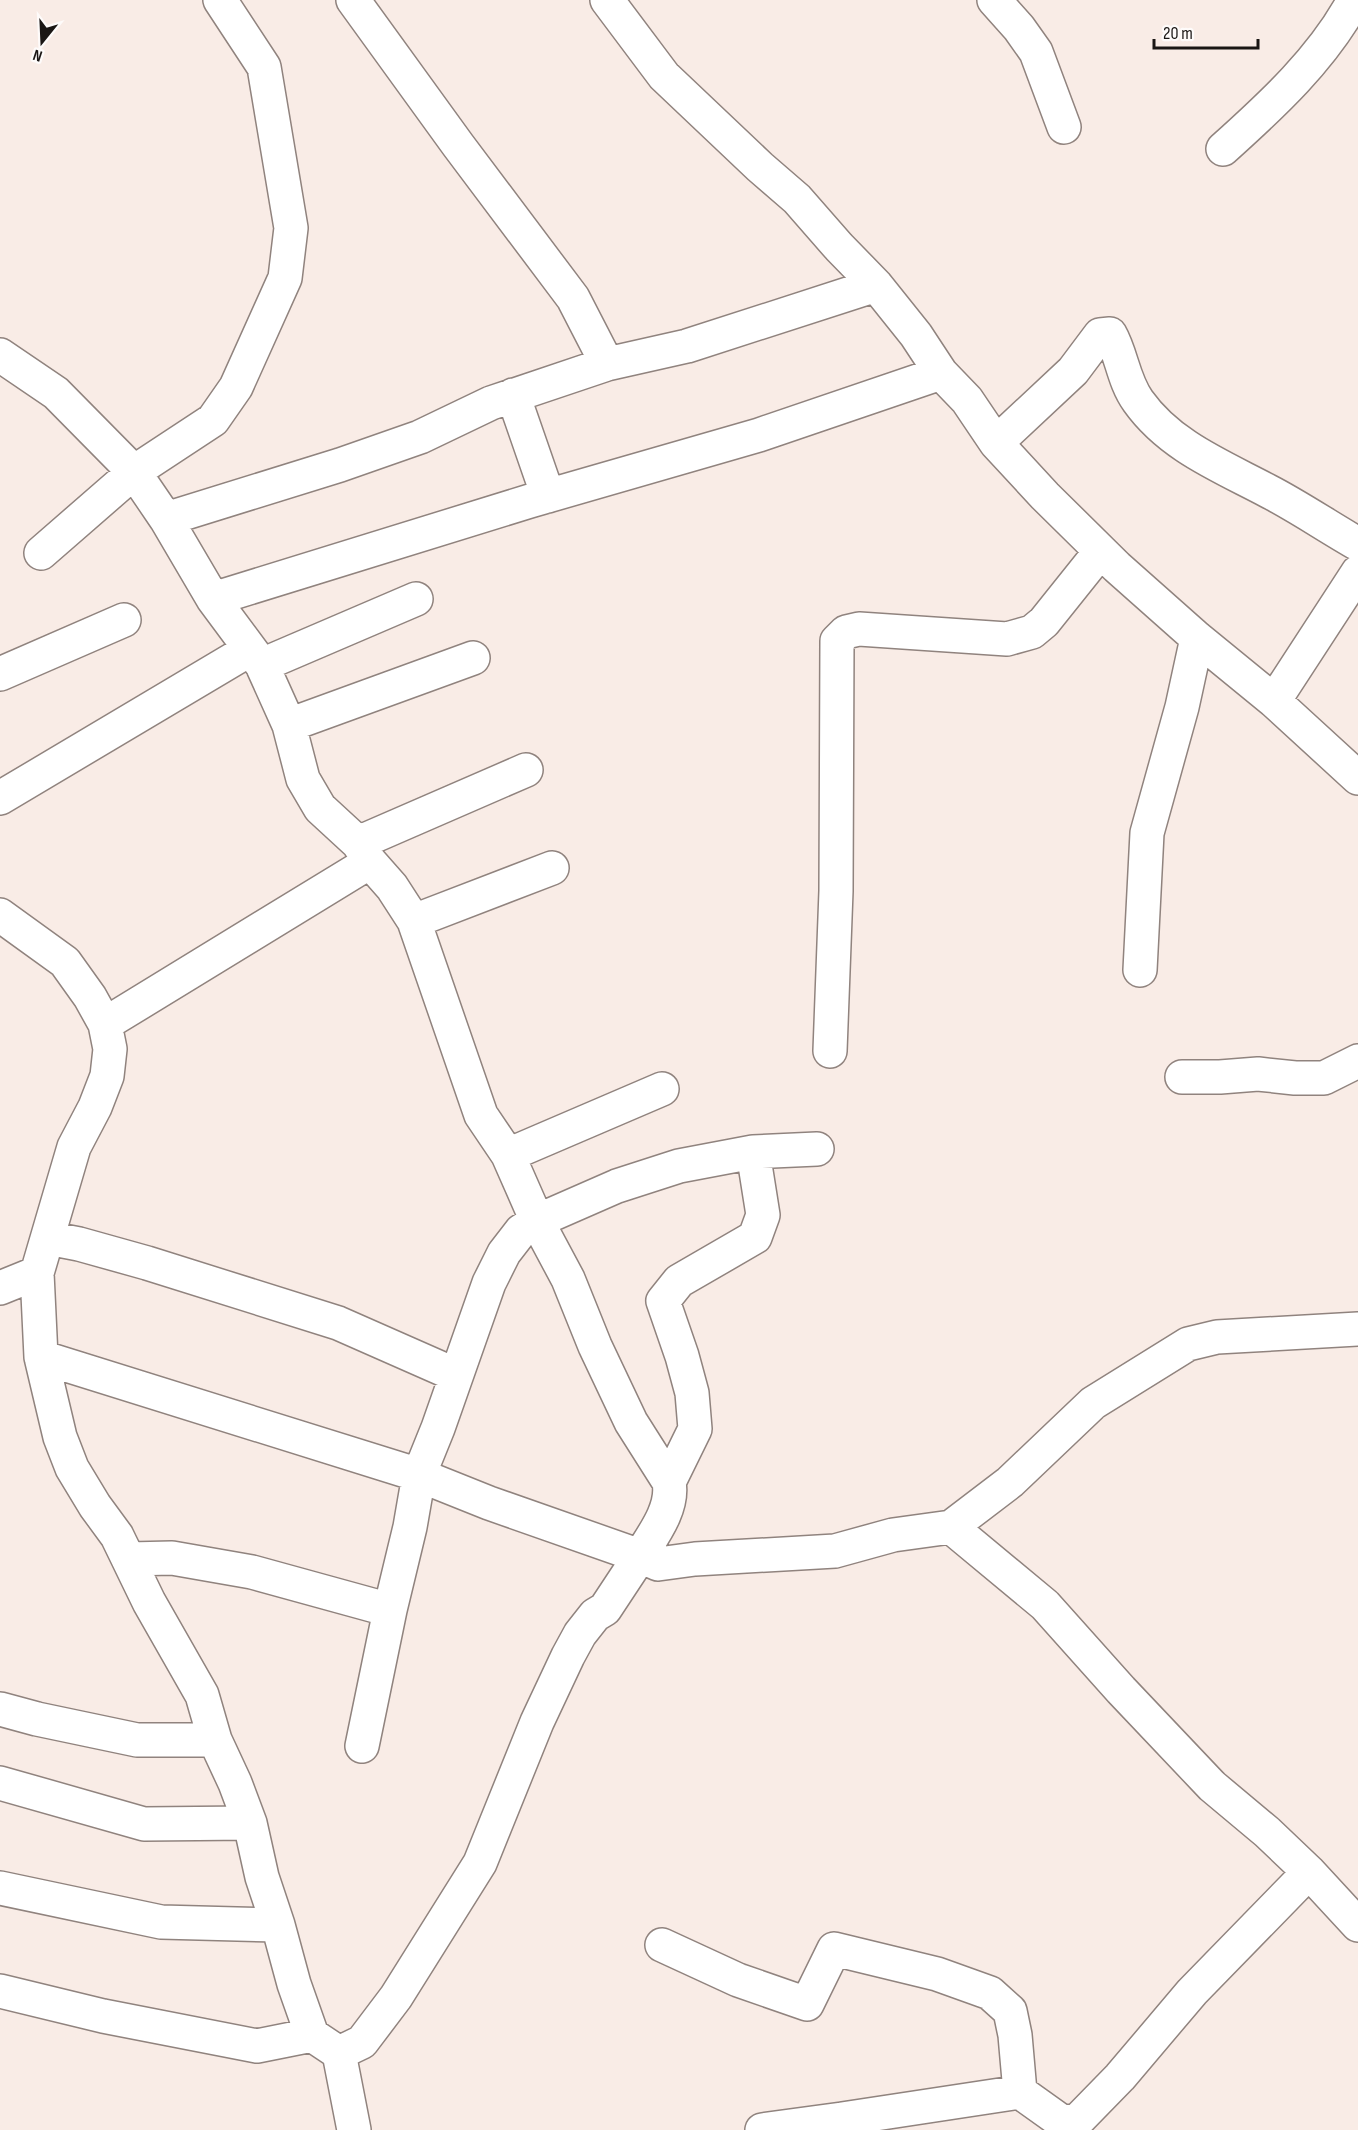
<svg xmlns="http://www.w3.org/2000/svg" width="1358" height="2130" font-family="'Sofia Sans Condensed',sans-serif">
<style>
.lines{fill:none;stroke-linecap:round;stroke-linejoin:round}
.street-casing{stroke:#90837e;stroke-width:36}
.street{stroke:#fff;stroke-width:33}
</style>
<rect width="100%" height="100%" fill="#f9ece6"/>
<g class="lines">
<g class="street-casing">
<path id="street" d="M353 0 458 145 573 298 607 364
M607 0 664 76 760 167 797 199 839 247 876 285 916 335 941 373 967 400 996 443 1045 496 1117 567 1197 638 1274 701 1358 778
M994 0 1019 28 1036 52 1064 127
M1223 149C1272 105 1323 58 1354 0
M0 355 56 393 134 472 166 519 213 599 262 665 289 725 303 779 320 808 358 843 370 862 392 887 414 921 481 1115 508 1155 537 1221 568 1279 595 1346 631 1422 669 1482C674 1508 653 1535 640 1556L489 1503 419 1475 41 1357
M513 395 548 496
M996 443 1073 371 1100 335 1110 334C1122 355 1123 380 1138 401 1170 446 1221 466 1268 491 1299 507 1328 527 1358 544
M166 519 340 465 420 437 491 403 607 364 687 346 876 285
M41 553 134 472 213 420 236 387 285 278 291 228 264 67 220 0
M213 599 530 501 759 435 941 373
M262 665 416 599
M0 674 124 620
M1274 701 1358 572
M289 725 473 658
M0 798 249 650
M358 843 526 770
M0 915 65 962 90 997 105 1024 110 1049 107 1076 95 1107 74 1147 37 1273 41 1357 60 1437 72 1468 95 1506 117 1536 149 1602 202 1695 215 1740 235 1783 250 1823 262 1877 278 1925 294 1984 312 2035 339 2053 354 2130
M414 921 552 868
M1140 970 1147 833 1182 707 1197 638
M105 1024 370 862
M830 1051 836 891 837 641 846 632 859 629 1007 639 1032 632 1044 622 1100 552
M1182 1077H1220L1258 1074 1295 1078H1324L1358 1061
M508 1155 662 1089
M48 1238 79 1244 147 1263 338 1323 456 1375
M0 1288 37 1273
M669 1482 695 1429 692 1393 682 1356 663 1301 679 1281 755 1237 763 1215 753 1152
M951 1527 1010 1482 1093 1403 1188 1344 1217 1337 1358 1329
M129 1559 172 1558 252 1572 390 1610 410 1527 419 1475 438 1428 489 1283 504 1253 521 1231 537 1221 617 1186 679 1166 753 1152 817 1149
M0 1709 37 1719 137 1740H215
M362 1746 390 1610
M0 1783 144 1824 250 1823
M0 1888 161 1922 278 1925
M662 1945 738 1980 807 2004 834 1949 937 1974 990 1993 1010 2011 1015 2035 1020 2092
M0 1991 103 2016 257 2046 312 2035
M339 2053 362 2042 396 1997 480 1863 537 1722 568 1656 580 1634 595 1615 605 1609 640 1556 658 1564 695 1559 835 1551 893 1535 951 1527 1045 1605 1121 1690 1212 1786 1267 1832 1309 1872 1358 1925
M842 2119 1020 2092 1062 2122 1078 2120 1120 2077 1192 1992 1309 1872
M762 2130 842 2119 845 2130"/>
</g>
<use href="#street" class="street"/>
</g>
<g transform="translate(42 42) rotate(198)" stroke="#fefbfa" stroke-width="4.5" paint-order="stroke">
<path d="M0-4.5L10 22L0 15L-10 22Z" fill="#1a1614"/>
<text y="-9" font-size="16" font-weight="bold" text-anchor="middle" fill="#1a1614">N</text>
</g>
<path d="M1154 39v9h104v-9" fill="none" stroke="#1a1614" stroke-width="3"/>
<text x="1163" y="39" font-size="18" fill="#1a1614" stroke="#fefbfa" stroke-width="4.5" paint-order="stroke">20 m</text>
</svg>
